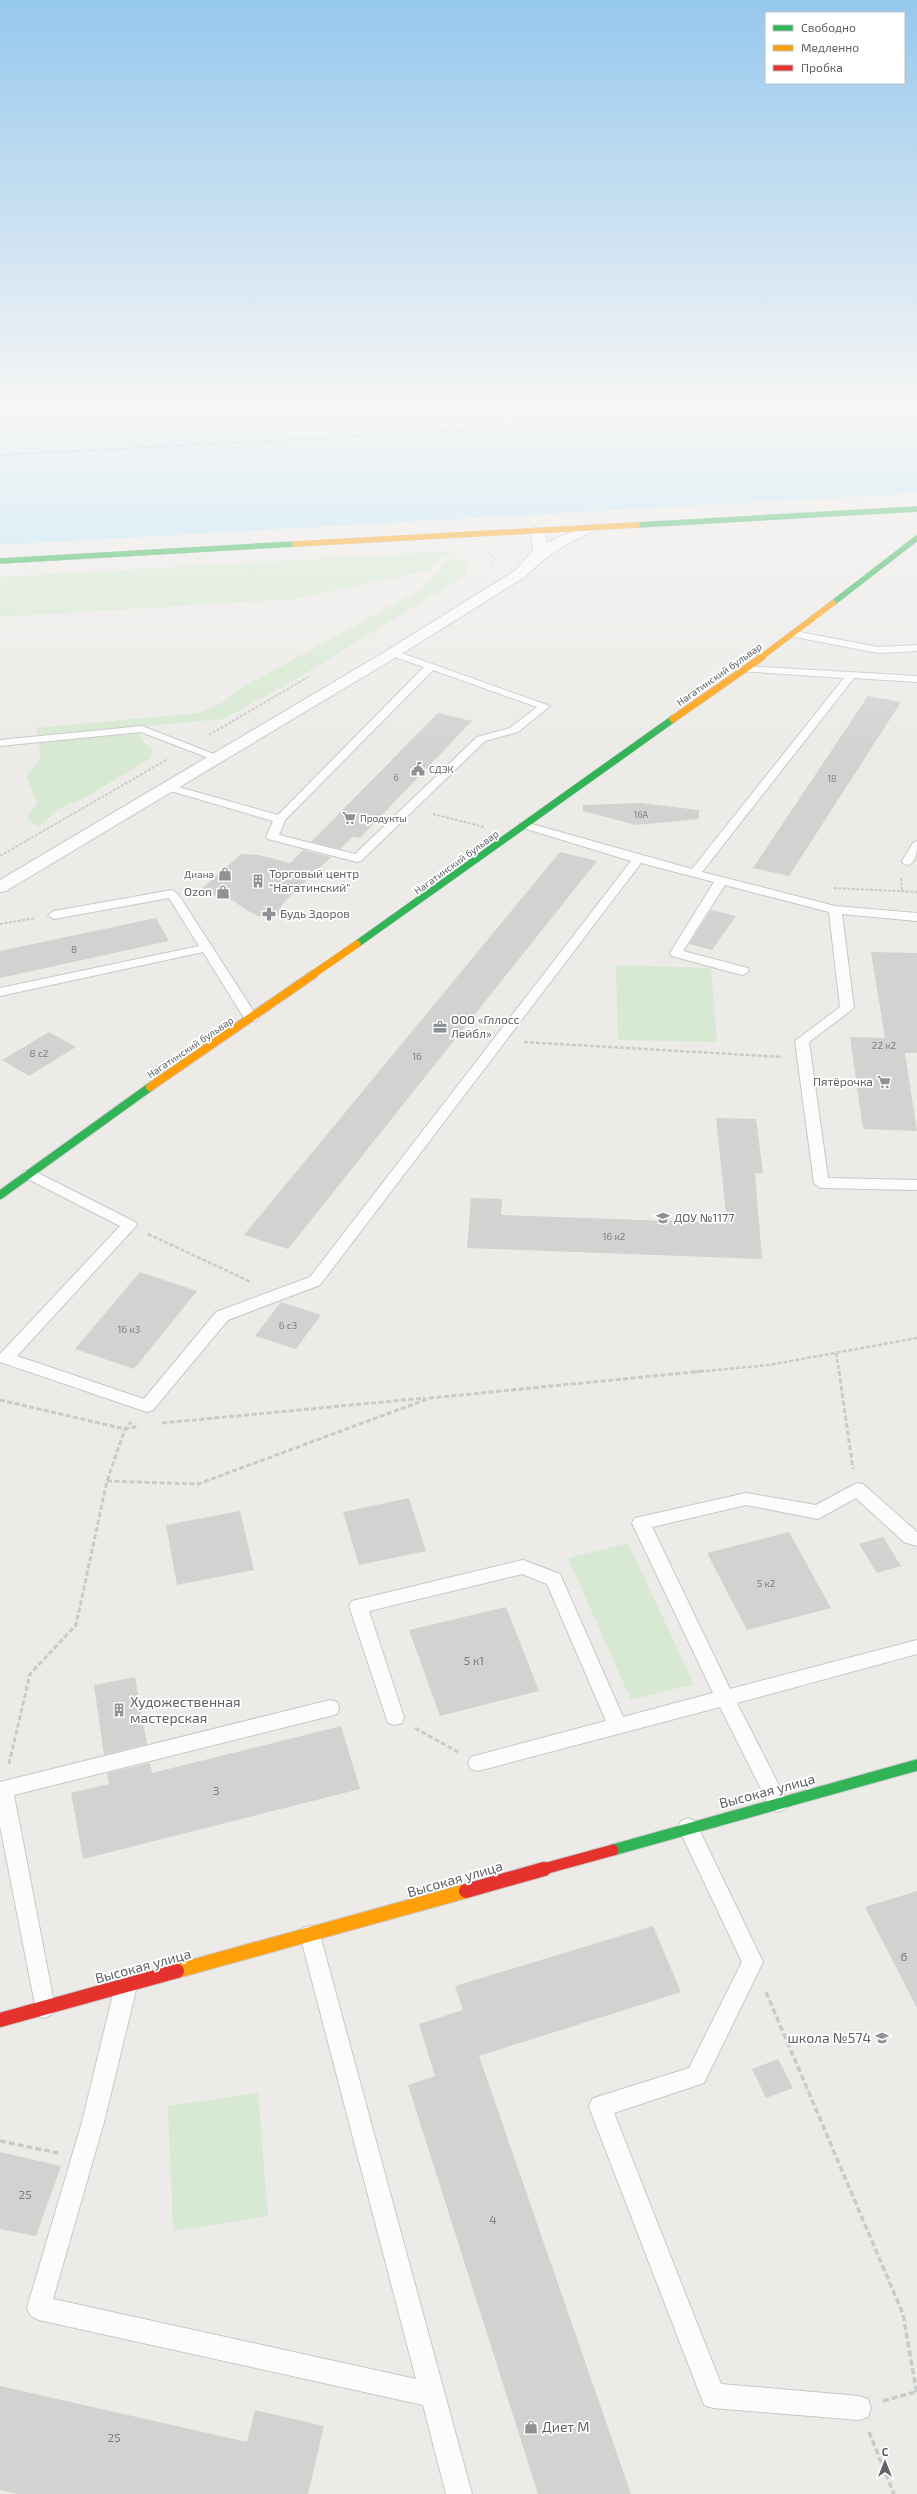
<svg xmlns="http://www.w3.org/2000/svg" width="917" height="2494" font-family="'Exo 2',sans-serif">
<style>
.green{fill:#d7e9d2}
.water{fill:#bbe5f8}
.lines{fill:none;stroke-linecap:round;stroke-linejoin:round}
.ferry{stroke:#3878a4;stroke-width:1;stroke-dasharray:3 2.5;stroke-linecap:butt}
.building{fill:#d4d2d1}
.lane-casing{stroke:#c8c8c9;stroke-width:2}
.street-casing{stroke:#c8c8c9;stroke-width:2}
.fast-far3-casing{stroke:#c8c8c9;stroke-width:6}
.fast-far2-casing{stroke:#c8c8c9;stroke-width:8}
.fast-far1-casing{stroke:#c8c8c9;stroke-width:10}
.fast-casing{stroke:#c8c8c9;stroke-width:13}
.slow-far3-casing{stroke:#c8c8c9;stroke-width:6}
.slow-far2-casing{stroke:#c8c8c9;stroke-width:8}
.slow-far1-casing{stroke:#c8c8c9;stroke-width:10}
.slow-casing{stroke:#c8c8c9;stroke-width:16}
.jam-far1-casing{stroke:#c8c8c9;stroke-width:13}
.jam-casing{stroke:#c8c8c9;stroke-width:16}
.path-far4{stroke:#c6ccc9;stroke-width:1.5;stroke-dasharray:2.5 1;stroke-linecap:butt}
.path-far3{stroke:#c6ccc9;stroke-width:2;stroke-dasharray:3 1.5;stroke-linecap:butt}
.path-far2{stroke:#c6ccc9;stroke-width:2.5;stroke-dasharray:4 2;stroke-linecap:butt}
.path-far1{stroke:#c6ccc9;stroke-width:3;stroke-dasharray:5 2.5;stroke-linecap:butt}
.path{stroke:#c6ccc9;stroke-width:3.5;stroke-dasharray:6 3;stroke-linecap:butt}
.lane{fill:#fcfcfc;fill-rule:evenodd}
.street{fill:#fcfcfc;fill-rule:evenodd}
.fast-far3{stroke:#30b455;stroke-width:5.5}
.fast-far2{stroke:#30b455;stroke-width:7}
.fast-far1{stroke:#30b455;stroke-width:8}
.fast{stroke:#30b455;stroke-width:11}
.slow-far3{stroke:#ff9f0a;stroke-width:5.5}
.slow-far2{stroke:#ff9f0a;stroke-width:7}
.slow-far1{stroke:#ff9f0a;stroke-width:8}
.slow{stroke:#ff9f0a;stroke-width:14}
.jam-far1{stroke:#e5322d;stroke-width:11}
.jam{stroke:#e5322d;stroke-width:14}
.labels{text-anchor:middle;stroke-width:3.5;stroke-linejoin:round;paint-order:stroke}
.far-number-label{font-size:9px;fill:#7b7f82}
.far-street-label{font-size:10px;fill:#5c6266;stroke:#fff}
.far-poi-label{font-size:10px;fill:#5c6266;stroke:#fff;text-anchor:start}
.number-label{font-size:10px;fill:#7b7f82}
.poi-label{font-size:12px;fill:#5c6266;stroke:#fff;text-anchor:start}
.near-number-label{font-size:12px;fill:#7b7f82}
.near-poi-label{font-size:14px;fill:#5c6266;stroke:#fff;text-anchor:start}
.near-street-label{font-size:14px;fill:#5c6266;stroke:#fff}
</style>
<rect width="100%" height="100%" fill="#edebe8"/>
<path class="green" d="M472 550 442 558 430 570 294 599 0 617V577Z
M448 558 470 563 464 576 291 682 223 719 135 727 144 742 152 748 151 758 84 798 56 810 39 827 26 818 37 803 26 776 41 757 36 728 198 713 226 701 234 692 423 588Z
M616 965 711 968 717 1042 618 1040Z
M628 1543 694 1684 631 1700 568 1558Z
M258 2093 268 2216 173 2231 168 2106Z"/>
<path class="water" d="M0 404H917V493L0 545Z"/>
<g class="lines">
<path class="ferry" d="M0 455 917 407"/>
</g>
<path class="building" d="M868 696 901 702 789 876 753 868Z
M438 713 472 721 360 838 352 837 340 849 311 842Z
M641 803 699 810V819L636 825 583 811V805Z
M303 850 331 857 283 903 278 915 273 918 258 916 243 908 234 901 199 891 241 854 259 855 290 863Z
M560 852 597 861 288 1249 244 1235Z
M711 910 736 916 712 950 689 944Z
M156 918 169 941 0 978V951Z
M871 952 917 953V1053H905L917 1131 863 1129 850 1037 885 1038Z
M49 1032 76 1047 29 1076 2 1060Z
M716 1118 756 1119 763 1173H755L762 1259 467 1248 471 1198 502 1199 501 1215 727 1223Z
M140 1272 197 1291 134 1369 75 1349Z
M281 1302 321 1315 296 1349 255 1336Z
M409 1498 426 1551 359 1565 343 1512Z
M240 1511 254 1570 177 1585 166 1525Z
M789 1532 831 1608 747 1630 707 1553Z
M883 1537 901 1566 877 1573 859 1544Z
M506 1607 539 1691 440 1716 409 1630Z
M135 1677 147 1744 104 1755 94 1685Z
M341 1726 360 1789 83 1859 71 1793 109 1784 107 1773 150 1763 152 1773Z
M917 1891V2008L865 1907Z
M653 1926 681 1992 479 2056 631 2494H538L408 2085 435 2076 419 2024 463 2010 455 1986Z
M778 2059 793 2088 766 2098 752 2069Z
M0 2152 61 2166 36 2236 0 2229Z
M0 2386 247 2442 255 2410 324 2426 308 2494H18L0 2490Z"/>
<g class="lines">
<g class="lane-casing">
<path id="lane" d="M794 631 878 647 917 645V651L878 653 790 636V632Z
M393 650 550 706 518 732 485 741 361 861 357 862 268 839 266 837 273 821 164 789 162 787 168 784 278 815 424 667 389 655V651ZM433 670 537 707 510 728 477 737 355 854 279 835 285 820Z
M744 666 917 676V682L854 678 702 872 835 906 917 913V921L842 914 854 1008 809 1042 828 1178 917 1180V1190L821 1188 814 1183 795 1041 840 1007 829 912 725 885 683 951 748 968 749 971 743 975 738 974 672 956 670 953 714 882 641 863 320 1285 228 1320 153 1410 147 1412 0 1362V1354L120 1226 24 1177 22 1174 24 1171H34L135 1222 137 1225 17 1356 144 1399 216 1312 310 1277 631 861 520 827V823H528L692 869 844 678 740 671V667Z
M142 726 224 758 222 760H214L141 732 0 746V740Z
M917 841C917 850 917 862 908 865L904 864 902 861 913 843Z
M172 890 178 894 258 1018 256 1021H246L203 952 0 996V988L199 946 169 898 54 919 48 915 54 911Z
M857 1483 863 1484 917 1532V1546L904 1542 856 1498 818 1519 746 1505 652 1527 730 1689 917 1640V1654L737 1703 788 1803 785 1809 778 1812 771 1809 720 1707 478 1771 471 1769 468 1763 471 1757 478 1755 606 1721 547 1584 522 1574 369 1611 404 1717 402 1723 395 1725 388 1723 349 1606 352 1601 523 1560 560 1574 623 1717 713 1693 632 1523 635 1518 746 1493 816 1505Z
M330 1700 337 1702 339 1708 337 1714 330 1716 14 1795 55 2008 51 2015 44 2018 37 2015 0 1826V1782Z
M688 1818 695 1821 763 1962 704 2083 614 2113 721 2384 859 2396 868 2399 871 2408 868 2417 859 2420 713 2408 704 2405 589 2107 592 2099 600 2096 689 2068 742 1962 678 1827 681 1821Z
M310 1926 317 1928 320 1935 472 2494H446L423 2405 39 2320 31 2316 27 2308 82 2122 115 1986 119 1979 126 1976 133 1979 137 1986 104 2122 53 2299 416 2379 300 1935 303 1928Z"/>
</g>
<g class="street-casing">
<path id="street" d="M589 524 594 525 596 528 594 531C565 544 548 554 526 576L398 656 6 891 0 892V880L388 650 516 570 533 550 531 531 533 528H543L547 543Z"/>
</g>
<g class="fast-far3-casing">
<path id="fast-far3" d="M637 525 917 509
M0 561 295 544
M833 603 917 538"/>
</g>
<g class="fast-far2-casing">
<path id="fast-far2" d="M357 944 673 719"/>
</g>
<g class="fast-far1-casing">
<path id="fast-far1" d="M0 1195 150 1087"/>
</g>
<g class="fast-casing">
<path id="fast" d="M613 1850 917 1765"/>
</g>
<g class="slow-far3-casing">
<path id="slow-far3" d="M295 544 637 525
M760 658 833 603"/>
</g>
<g class="slow-far2-casing">
<path id="slow-far2" d="M673 719 762 657
M312 975 357 944"/>
</g>
<g class="slow-far1-casing">
<path id="slow-far1" d="M150 1087 314 974"/>
</g>
<g class="slow-casing">
<path id="slow" d="M177 1971 466 1891"/>
</g>
<g class="jam-far1-casing">
<path id="jam-far1" d="M540 1870 613 1850"/>
</g>
<g class="jam-casing">
<path id="jam" d="M466 1891 544 1869
M0 2020 177 1971"/>
</g>
<path class="path-far4" d="M488 553 494 558 492 566"/>
<path class="path-far3" d="M209 735 308 677
M433 814 484 827
M0 856 168 759
M901 878 902 891
M834 888 917 892
M0 924 35 918"/>
<path class="path-far2" d="M524 1042 782 1057
M148 1234 251 1282
M836 1353 839 1372
M694 1372 769 1365 917 1338"/>
<path class="path-far1" d="M839 1371 853 1469
M0 1400 125 1429 139 1426
M162 1423 425 1398
M107 1481 198 1484 430 1398 704 1371
M415 1728 458 1752
M9 1764 30 1674 76 1625 107 1481 125 1429 131 1422"/>
<path class="path" d="M766 1992 903 2314 917 2394
M0 2141 58 2153
M883 2401 915 2392
M869 2432 894 2494"/>
<use href="#lane" class="lane"/>
<use href="#street" class="street"/>
<use href="#fast-far3" class="fast-far3"/>
<use href="#fast-far2" class="fast-far2"/>
<use href="#fast-far1" class="fast-far1"/>
<use href="#fast" class="fast"/>
<use href="#slow-far3" class="slow-far3"/>
<use href="#slow-far2" class="slow-far2"/>
<use href="#slow-far1" class="slow-far1"/>
<use href="#slow" class="slow"/>
<use href="#jam-far1" class="jam-far1"/>
<use href="#jam" class="jam"/>
</g>
<linearGradient id="sky" x2="0" y2="1"><stop stop-color="#96c8ee"/><stop offset="0.54" stop-color="#f7f6f5"/><stop offset="1" stop-color="#f7f6f5" stop-opacity="0"/></linearGradient>
<rect width="917" height="753" fill="url(#sky)"/>
<defs>
<g id="civic-bare" transform="scale(1.08)"><path d="M-.6-6.5H3V-4.5H.6V-3L4-1V1h2V6H-6V1h2V-1L-.6-3ZM-1.2 2.5V6h2.4V2.5Z" fill="#8f9294" stroke="#fff" stroke-width="2.5" paint-order="stroke"/></g>
<g id="supermarket-bare" transform="scale(1.08)"><path d="M-6-5.5h2.5l.6 2H6L4.5 2H-2.5L-4.4-4H-6ZM-1.5 3.2a1.3 1.3 0 1 0 .1 0ZM3 3.2a1.3 1.3 0 1 0 .1 0Z" fill="#8f9294" stroke="#fff" stroke-width="2.5" paint-order="stroke"/></g>
<g id="shop-bare" transform="scale(1.08)"><path d="M-5-2.5h2.3a2.7 3.5 0 0 1 5.4 0H5L5.5 6h-11ZM-1.5-2.5h3a1.5 2.3 0 0 0-3 0Z" fill="#8f9294" stroke="#fff" stroke-width="2.5" paint-order="stroke"/></g>
<g id="building-bare" transform="scale(1.08)"><path d="M-4-6H4V6H1V3H-1V6H-4ZM-2.5-4.3h1.7v1.8h-1.7ZM.8-4.3h1.7v1.8H.8ZM-2.5-1h1.7V.8h-1.7ZM.8-1h1.7V.8H.8Z" fill="#8f9294" stroke="#fff" stroke-width="2.5" paint-order="stroke"/></g>
<g id="pharmacy-bare" transform="scale(1.08)"><path d="M-2-6h4v4h4v4h-4v4h-4v-4h-4v-4h4Z" fill="#8f9294" stroke="#fff" stroke-width="2.5" paint-order="stroke"/></g>
<g id="office-bare" transform="scale(1.08)"><path d="M-6-3h4V-5.5h4V-3h4V5H-6ZM-1-4.5V-3h2v-1.5ZM-6 0V1H6V0Z" fill="#8f9294" stroke="#fff" stroke-width="2.5" paint-order="stroke"/></g>
<g id="school-bare" transform="scale(1.08)"><path d="M0-5L7-2L0 1L-7-2ZM-4 1L0 2.5L4 1V4Q0 6-4 4Z" fill="#8f9294" stroke="#fff" stroke-width="2.5" paint-order="stroke"/></g>
</defs>
<g fill-rule="evenodd">
<use href="#civic-bare" x="418" y="769"/>
<use href="#supermarket-bare" x="349" y="818"/>
<use href="#shop-bare" x="225" y="874"/>
<use href="#building-bare" x="258" y="881"/>
<use href="#shop-bare" x="223" y="892"/>
<use href="#pharmacy-bare" x="269" y="914"/>
<use href="#office-bare" x="440" y="1027"/>
<use href="#supermarket-bare" x="884" y="1082"/>
<use href="#school-bare" x="663" y="1218"/>
<use href="#building-bare" x="119" y="1710"/>
<use href="#school-bare" x="882" y="2038"/>
<use href="#shop-bare" x="531" y="2427"/>
</g>
<g class="labels">
<g class="far-number-label">
<text x="396" y="781">6</text>
<text x="832" y="782">18</text>
<text x="641" y="818">16А</text>
</g>
<g class="far-street-label">
<text transform="translate(719 674) rotate(-35)" y="4">Нагатинский бульвар</text>
<text transform="translate(456 862) rotate(-36)" y="4">Нагатинский бульвар</text>
<text transform="translate(190 1047) rotate(-34)" y="4">Нагатинский бульвар</text>
</g>
<g class="far-poi-label">
<text x="429" y="773">СДЭК</text>
<text x="360" y="822">Продукты</text>
<text x="214" y="878" text-anchor="end">Диана</text>
</g>
<g class="number-label">
<text x="74" y="953">8</text>
<text x="884" y="1049">22 к2</text>
<text x="39" y="1057">8 с2</text>
<text x="417" y="1060">16</text>
<text x="614" y="1240">16 к2</text>
<text x="288" y="1329">6 с3</text>
<text x="129" y="1333">16 к3</text>
<text x="766" y="1587">5 к2</text>
</g>
<g class="poi-label">
<text x="269" y="878">Торговый центр<tspan x="269" dy="14">"Нагатинский"</tspan></text>
<text x="212" y="896" text-anchor="end">Ozon</text>
<text x="280" y="918">Будь Здоров</text>
<text x="451" y="1024">ООО «Гллосс<tspan x="451" dy="14">Лейбл»</tspan></text>
<text x="873" y="1086" text-anchor="end">Пятёрочка</text>
<text x="674" y="1222">ДОУ №1177</text>
</g>
<g class="near-number-label">
<text x="474" y="1665">5 к1</text>
<text x="216" y="1795">3</text>
<text x="904" y="1961">6</text>
<text x="25" y="2199">25</text>
<text x="493" y="2224">4</text>
<text x="114" y="2442">25</text>
</g>
<g class="near-poi-label">
<text x="130" y="1707">Художественная<tspan x="130" dy="16">мастерская</tspan></text>
<text x="871" y="2043" text-anchor="end">школа №574</text>
<text x="542" y="2432">Диет М</text>
</g>
<g class="near-street-label">
<text transform="translate(767 1791) rotate(-15)" y="5">Высокая улица</text>
<text transform="translate(455 1879) rotate(-16)" y="5">Высокая улица</text>
<text transform="translate(143 1966) rotate(-15)" y="5">Высокая улица</text>
</g>
</g>
<rect x="765" y="12" width="140" height="72" fill="#ffffff" stroke="#bec0c2"/>
<rect x="773" y="25" width="20" height="6" fill="#30b455" stroke="#bec0c2"/>
<text x="801" y="32" font-size="12" fill="#5c6266">Свободно</text>
<rect x="773" y="45" width="20" height="6" fill="#ff9f0a" stroke="#bec0c2"/>
<text x="801" y="52" font-size="12" fill="#5c6266">Медленно</text>
<rect x="773" y="65" width="20" height="6" fill="#e5322d" stroke="#bec0c2"/>
<text x="801" y="72" font-size="12" fill="#5c6266">Пробка</text>
<g transform="translate(885 2462)" stroke="#ffffff" stroke-width="3" paint-order="stroke">
<path d="M0-3L7 15L0 10L-7 15Z" fill="#5c6266"/>
<text y="-6" font-size="11" font-weight="bold" text-anchor="middle" fill="#5c6266">С</text>
</g>
</svg>
